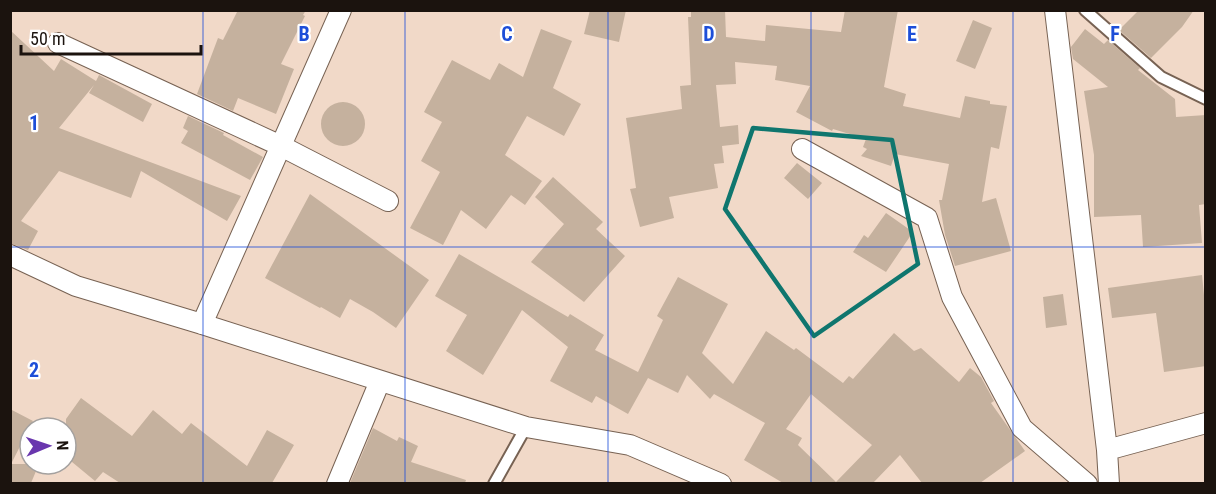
<svg xmlns="http://www.w3.org/2000/svg" width="1216" height="494" font-family="'Roboto Condensed',sans-serif">
<style>
.building{fill:#c5b19e;fill-rule:evenodd}
.lines{fill:none;stroke-linecap:round;stroke-linejoin:round}
.service-casing{stroke:#776253;stroke-width:14}
.minor-casing{stroke:#776253;stroke-width:22}
.service{stroke:#fff;stroke-width:10}
.minor{stroke:#fff;stroke-width:20}
.marked{fill:none;stroke:#0f766e;stroke-width:4.5;stroke-linejoin:round}
.grid{fill:none;stroke:#1d4ed8;stroke-width:1.5;stroke-opacity:0.55}
.grid-label{font-size:20px;text-anchor:middle;font-weight:bold;fill:#1d4ed8;stroke:#fff;stroke-width:4.5;stroke-linejoin:round;paint-order:stroke}
</style>
<rect width="100%" height="100%" fill="#f1d9c8"/>
<path class="building" d="M238 10H306L303 15 305 16 281 64 294 69 276 114 238 98 233 111 197 94 218 38 223 40Z
M590 10H626L619 42 584 34Z
M691 10H725L726 37 765 41 766 25 841 32 845 10H898L884 87 906 94 903 106 960 118 965 96 990 101V104L1007 106 999 149 991 147 982 202 996 198 1011 251 955 266 945 235 939 200H942L949 164 895 154 891 166 861 156 867 149 863 147 866 139 833 129 832 131 796 112 810 86 775 80 777 66 735 62 736 84 716 85 720 127 738 125 739 144 722 146 724 163 714 164 718 188 669 197 674 218 640 227 630 189 636 188 626 118 682 109 680 86 691 85 688 17H691Z
M1139 10H1194L1182 27 1151 58 1119 30Z
M973 20 992 28 975 69 956 61Z
M541 29 572 41 553 88 581 104 564 136 527 116 505 155 542 181 525 205 511 195 486 229 461 210 443 245 410 228 440 172 421 161 442 122 424 112 452 60 490 80 499 63 523 77Z
M1085 29 1104 44 1108 40 1140 68 1138 70 1175 99 1176 117 1206 115V204L1199 205 1202 243 1143 247 1141 215 1094 217V155L1084 91 1108 87 1073 59 1071 47Z
M10 30 54 71 61 59 96 81 99 75 152 104 143 122 89 93 94 85 59 128 241 196 227 221 141 171 131 198 59 171 21 221 38 231 28 250 10 243Z
M321 124a22 22 0 1 1 44 0a22 22 0 1 1-44 0Z
M188 116 224 133 223 135 263 157 250 180 181 143 188 131 183 128Z
M797 163 822 183 808 199 784 178Z
M553 177 603 222 596 229 625 256 584 302 531 262 564 224 535 197Z
M310 194 429 280 396 328 373 312 350 299 340 318 321 307 320 308 265 278Z
M886 213 913 232 886 272 853 252 864 235 868 238Z
M459 254 568 317 570 314 604 335 595 350 638 372 663 320 657 316 678 277 728 304 702 353 733 384 766 331 794 350 796 348 843 383 849 376 853 379 894 333 914 351 921 348 959 382 970 368 981 377 994 401 991 403 1025 451 980 483H922L900 455 873 483H783L744 460 765 423 714 394 710 399 687 375 678 393 648 378 628 414 596 396 592 403 550 381 568 347 522 310 483 375 446 351 467 315 435 296ZM811 394 872 445 836 482 798 445 802 438 786 429Z
M1202 275 1206 315V366L1164 372 1156 313 1112 318 1108 288Z
M1063 294 1067 325 1046 328 1043 297Z
M81 398 132 436 153 410 182 434 191 423 247 466 267 430 294 445 272 483H120L103 472 95 481 66 457V419Z
M10 409 33 421 11 464H39L31 483H10Z
M373 428 397 441 399 437 418 446 411 462 466 480 465 483H350Z"/>
<g class="lines">
<g class="service-casing">
<path id="service" d="M1085 10 1161 77 1206 99
M494 484 526 427"/>
</g>
<g class="minor-casing">
<path id="minor" d="M1055 10 1107 450 1109 484
M58 43 281 146 388 201
M802 149 927 218 952 297 1022 428 1087 484
M10 255 76 286 202 324 526 427 630 445 721 484
M202 324 341 10
M1107 450 1206 423
M337 484 380 381"/>
</g>
<use href="#service" class="service"/>
<use href="#minor" class="minor"/>
</g>
<path class="marked" d="M753 128 892 140 918 264 814 336 725 209Z"/>
<path class="grid" d="M203 10V484M405 10V484M608 10V484M811 10V484M1013 10V484M10 247H1206"/>
<g class="grid-label">
<text x="304" y="41">B</text>
<text x="507" y="41">C</text>
<text x="709" y="41">D</text>
<text x="912" y="41">E</text>
<text x="1115" y="41">F</text>
<text x="34" y="130">1</text>
<text x="34" y="377">2</text>
</g>
<rect width="1216" height="494" fill="none" stroke="#1b130e" stroke-width="24"/>
<g transform="translate(48 446) rotate(88)"><circle r="28" fill="#ffffff" stroke="#a4a19f" stroke-width="1.5"/>
<path d="M0-4.5L10 22L0 15L-10 22Z" fill="#6936ae"/>
<text y="-9" font-size="16" font-weight="bold" text-anchor="middle" fill="#1b130e">N</text>
</g>
<path d="M21 45v9h180v-9" fill="none" stroke="#1b130e" stroke-width="3"/>
<text x="30" y="45" font-size="18" fill="#1b130e" stroke="#ffffff" stroke-width="4.5" paint-order="stroke">50 m</text>
</svg>
